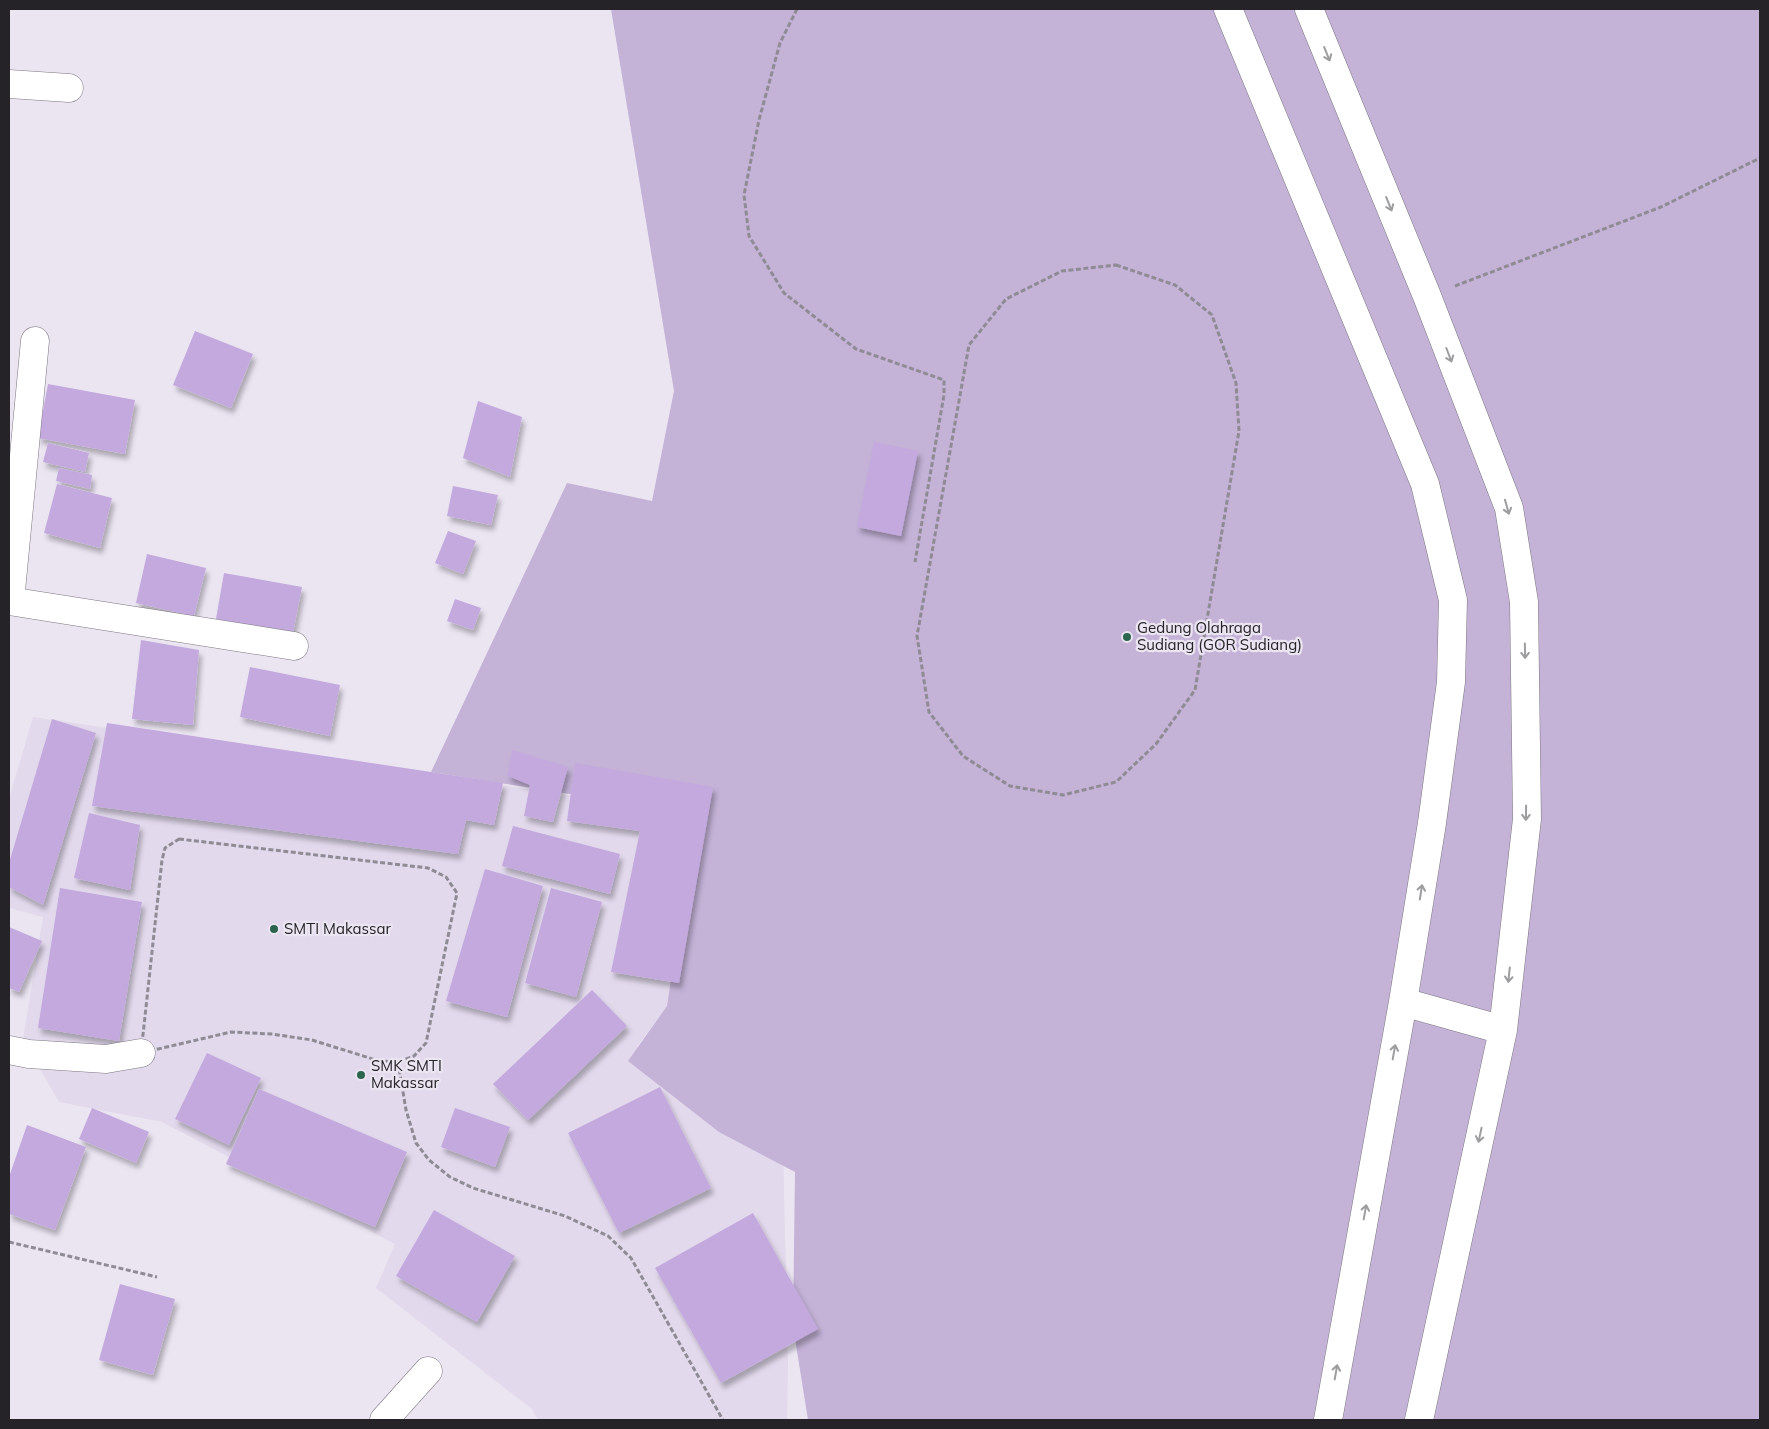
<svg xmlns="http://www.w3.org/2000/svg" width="1769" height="1429" font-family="Mulish,sans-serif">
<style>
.built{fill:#e2d9ec}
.green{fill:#c4b2d7}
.building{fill:#c3a9de;filter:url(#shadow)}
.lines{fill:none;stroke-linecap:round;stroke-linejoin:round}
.minor-casing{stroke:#7c7782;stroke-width:29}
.path{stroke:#8f8b94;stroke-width:3;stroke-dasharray:5 2.5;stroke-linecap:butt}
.minor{stroke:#fff;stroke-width:28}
.oneway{stroke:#9d9c9e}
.poi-dot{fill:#2c654e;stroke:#ebe5f2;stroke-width:2}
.labels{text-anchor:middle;stroke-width:4.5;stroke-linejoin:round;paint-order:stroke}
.poi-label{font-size:15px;fill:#252328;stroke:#ebe5f2;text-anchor:start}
</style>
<defs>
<filter id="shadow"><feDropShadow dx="3" dy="5.5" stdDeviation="2.5" flood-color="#0004"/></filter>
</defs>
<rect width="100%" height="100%" fill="#ebe5f2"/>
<path class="built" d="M33 717 697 814 667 1006 637 1047 783 1145 788 1365 787 1420H538L532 1409 376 1288 395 1244 162 1122 59 1102 23 1039 43 917 9 908V799Z"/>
<path class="green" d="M611 9H1760V1420H808L793 1326 795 1172 719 1132 628 1061 667 1006 696 814 431 772 567 483 652 501 674 391Z"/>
<path class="building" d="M195 331 253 354 231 408 173 385Z
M48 384 135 400 125 454 38 438Z
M478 401 522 417 510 477 463 458Z
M874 442 918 451 901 536 857 527Z
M48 443 89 453 85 472 43 462Z
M59 468 92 475 90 489 56 481Z
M57 484 112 498 100 548 44 533Z
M453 486 498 495 491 525 447 516Z
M448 531 476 541 463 574 435 563Z
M147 554 206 568 194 616 136 603Z
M224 573 302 587 293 633 216 619Z
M455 599 481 608 473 630 447 621Z
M141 640 199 650 193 725 132 719Z
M250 667 340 685 330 736 240 717Z
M52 719 96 733 43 905 9 887V863Z
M107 723 431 772 503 783 494 825 466 820 458 854 92 806Z
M512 750 568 767 553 822 524 816 530 785 508 776Z
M575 763 713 787 679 983 611 972 640 831 567 821Z
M89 813 140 825 130 890 74 878Z
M513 826 620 854 610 894 502 866Z
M485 869 543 886 507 1017 446 1001Z
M60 888 142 902 119 1041 38 1028Z
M551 888 602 902 576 997 525 983Z
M9 927 42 941 19 992 9 988Z
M592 990 627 1026 528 1120 493 1084Z
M207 1053 261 1078 229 1145 175 1119Z
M660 1087 711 1188 619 1233 568 1133Z
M259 1089 407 1152 375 1227 226 1164Z
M92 1108 149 1132 136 1163 79 1139Z
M455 1108 510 1127 495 1167 441 1147Z
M27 1125 86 1147 55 1230 9 1214V1177Z
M434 1210 515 1256 477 1322 396 1276Z
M753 1213 818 1329 721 1383 655 1268Z
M120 1284 175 1299 153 1375 99 1360Z"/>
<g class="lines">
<g class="minor-casing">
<path id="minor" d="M1228 9 1425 484 1453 600 1451 682 1432 823 1403 1002 1328 1420
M1309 9 1427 296 1509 508 1524 602 1527 819 1503 1030 1419 1420
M9 84 69 88
M9 601 294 646
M10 601 35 341
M1403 1002 1503 1030
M9 1050 29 1054 106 1059 141 1053
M384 1420 428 1371"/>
</g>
<path class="path" d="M797 9 780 43 759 120 744 195 749 236 784 293 856 349 944 380V395L915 562
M1116 265 1175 285 1212 315 1236 383 1239 431 1195 690 1156 744 1116 782 1063 795 1010 786 963 756 929 712 917 636 969 345 1006 299 1062 271Z
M1455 286 1661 207 1760 158
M179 839 428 868 446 877 457 893 426 1043 414 1056 398 1062 379 1061 312 1040 272 1034 231 1032 141 1053 162 860 165 848Z
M398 1062 406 1110 416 1143 429 1160 450 1177 473 1188 565 1216 608 1236 631 1258 723 1420
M9 1242 157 1277"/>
<use href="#minor" class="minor"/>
</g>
<defs><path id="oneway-shaft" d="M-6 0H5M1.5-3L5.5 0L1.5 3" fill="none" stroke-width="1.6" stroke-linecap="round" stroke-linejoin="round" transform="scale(1.25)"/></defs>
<g class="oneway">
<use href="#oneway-shaft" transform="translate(1327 54) rotate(68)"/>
<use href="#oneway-shaft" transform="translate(1389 204) rotate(68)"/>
<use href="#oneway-shaft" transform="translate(1449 355) rotate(69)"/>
<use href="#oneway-shaft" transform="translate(1507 507) rotate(74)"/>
<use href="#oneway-shaft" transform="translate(1525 651) rotate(89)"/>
<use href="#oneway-shaft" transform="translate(1526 813) rotate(91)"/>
<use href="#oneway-shaft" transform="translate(1421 892) rotate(-81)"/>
<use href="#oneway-shaft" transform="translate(1509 975) rotate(96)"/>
<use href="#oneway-shaft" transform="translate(1394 1052) rotate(-80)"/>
<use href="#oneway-shaft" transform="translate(1480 1135) rotate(102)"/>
<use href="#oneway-shaft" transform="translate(1365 1212) rotate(-80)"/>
<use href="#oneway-shaft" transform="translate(1336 1372) rotate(-80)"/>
</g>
<g class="poi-dot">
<circle cx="1127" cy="637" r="5"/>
<circle cx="274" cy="929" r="5"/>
<circle cx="361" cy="1075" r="5"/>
</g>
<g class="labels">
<g class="poi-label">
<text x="1137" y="633">Gedung Olahraga<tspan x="1137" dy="17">Sudiang (GOR Sudiang)</tspan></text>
<text x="284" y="934">SMTI Makassar</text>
<text x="371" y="1071">SMK SMTI<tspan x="371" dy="17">Makassar</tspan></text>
</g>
</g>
<rect width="1769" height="1429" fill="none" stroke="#252328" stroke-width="20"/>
</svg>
